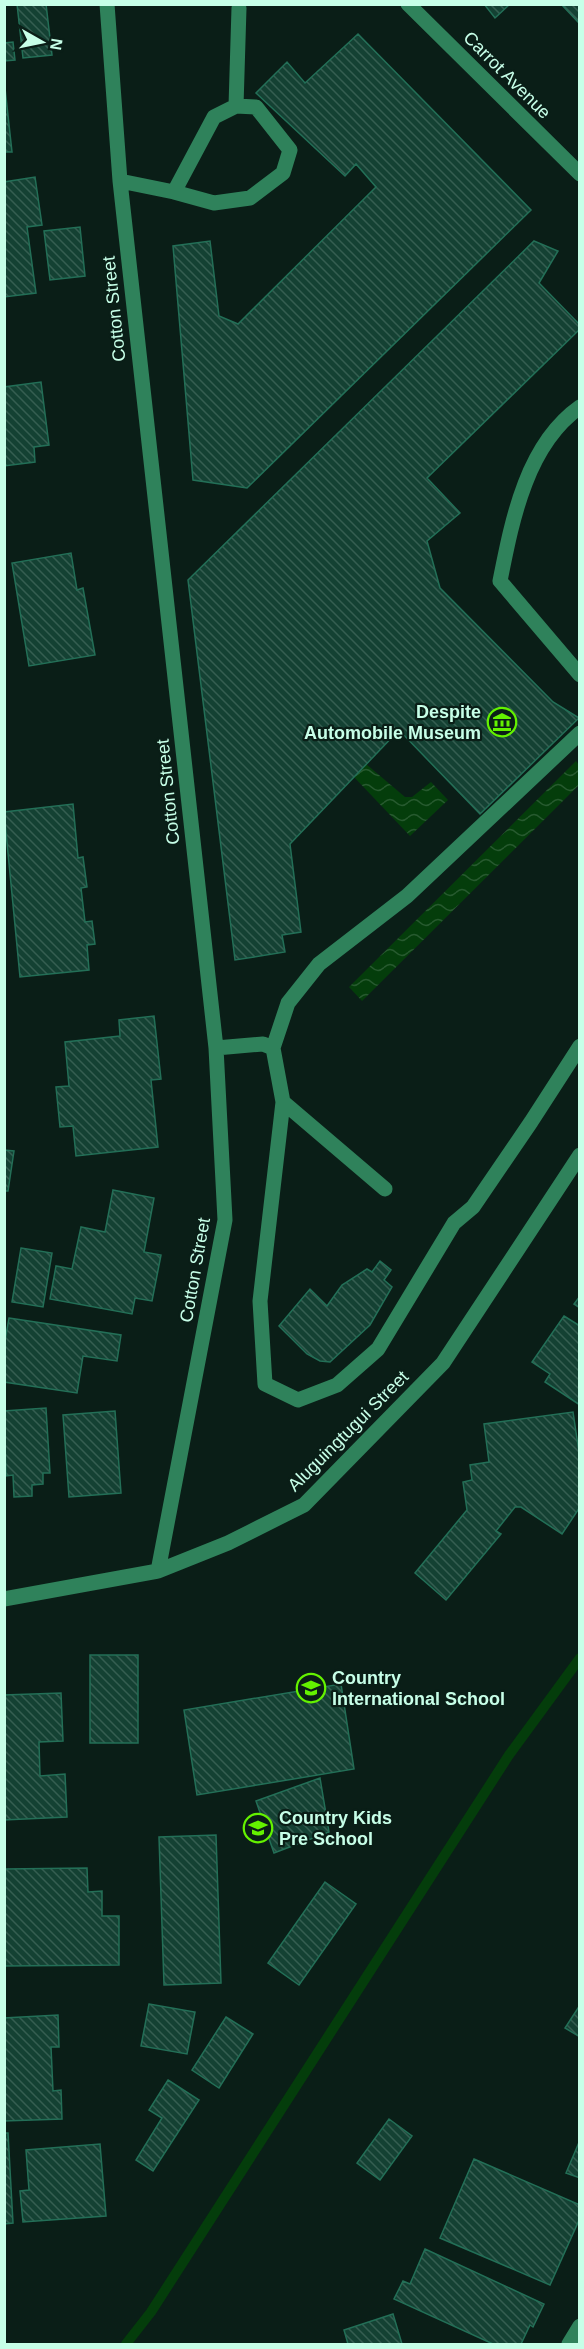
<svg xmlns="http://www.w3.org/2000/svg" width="584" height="2349" font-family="Helvetica,sans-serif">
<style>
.water{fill:url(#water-waves)}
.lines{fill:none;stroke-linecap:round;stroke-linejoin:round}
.stream{stroke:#043d0b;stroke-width:10}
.building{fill:url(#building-back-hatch);stroke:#236f57;stroke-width:1.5}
.minor{stroke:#2f825b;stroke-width:15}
.labels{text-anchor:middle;stroke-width:4.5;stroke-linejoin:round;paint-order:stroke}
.street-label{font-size:18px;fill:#c7ffe8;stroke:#0a1e17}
.poi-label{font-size:18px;font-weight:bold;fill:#c7ffe8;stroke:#0a1e17;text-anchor:start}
</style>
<defs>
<pattern id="water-waves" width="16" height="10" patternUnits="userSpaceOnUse" patternTransform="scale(1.5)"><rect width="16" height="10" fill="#043d0b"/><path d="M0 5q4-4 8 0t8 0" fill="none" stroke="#275a2f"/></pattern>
<pattern id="building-back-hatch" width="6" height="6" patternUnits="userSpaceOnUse" patternTransform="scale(1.5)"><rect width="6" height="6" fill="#144133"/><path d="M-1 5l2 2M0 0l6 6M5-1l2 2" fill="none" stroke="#355e51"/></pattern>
</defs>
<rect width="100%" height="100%" fill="#0a1e17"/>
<path class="water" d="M576 761 579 765V785L362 1001 349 987Z
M366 764 405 797H412L431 782 448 800 410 836 354 777Z"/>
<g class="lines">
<path class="stream" d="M126 2344 151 2312 509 1755 580 1658"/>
</g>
<path class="building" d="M17 4H46L52 55 23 58Z
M484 4H510L495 18Z
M561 4H580V24Z
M358 34 531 210 247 488 193 480 173 246 210 241 219 316 238 324 376 187 356 164 345 176 256 93 287 62 305 83Z
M13 42 15 60 4 61V43Z
M4 79 12 152H4Z
M35 177 42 225 27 227 36 293 4 297V182Z
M80 227 85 276 50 280 44 231Z
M534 241 558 251 539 283 580 325V329L427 478 460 513 427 541 440 588 553 702 579 718 480 814 399 730 290 844 301 932 282 935 285 952 235 960 188 580Z
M41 382 49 445 34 447 35 462 4 466V387Z
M71 553 77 590 83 588 95 655 29 666 12 563Z
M73 804 78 858 83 857 87 887 81 888 85 922 92 921 95 944 87 945 89 970 20 977 4 812Z
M154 1016 161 1079 151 1080 158 1147 76 1156 73 1126 60 1127 56 1087 69 1086 65 1042 120 1036 119 1020Z
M4 1150 14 1151 8 1191H4Z
M113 1190 154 1198 144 1252 161 1255 152 1301 135 1298 132 1314 50 1299 56 1266 72 1269 81 1227 105 1232Z
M21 1248 52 1253 43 1307 12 1302Z
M380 1261 391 1270 384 1280 392 1287 370 1325 330 1362 320 1361 307 1354 279 1326 310 1289 327 1306 342 1285 367 1269 372 1272Z
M580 1296V1308L574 1304Z
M564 1316 580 1326V1405L545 1382 550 1374 532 1362Z
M9 1318 121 1335 117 1361 83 1356 77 1393 4 1382V1346Z
M46 1408 50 1473H43V1484L32 1485V1496L14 1497 13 1475 6 1476 4 1411Z
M115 1411 121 1493 69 1497 63 1415Z
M573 1412 580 1459V1507L562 1534 521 1507H515L496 1531 501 1534 446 1600 415 1573 467 1510 463 1482 472 1480 470 1465 489 1462 484 1424Z
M90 1655H138V1743H90Z
M341 1684 354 1769 197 1795 184 1710Z
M61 1693 63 1741 39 1742 40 1776 65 1774 67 1817 4 1820V1695Z
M320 1778 329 1832 274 1853 256 1801Z
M216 1835 221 1983 164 1985 159 1837Z
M87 1868 88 1892 102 1891V1916H119V1965L4 1966V1869Z
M325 1882 356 1904 299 1985 268 1963Z
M149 2004 195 2012 187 2054 141 2046Z
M580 2005V2037L565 2028Z
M58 2015 59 2047H51L53 2091 61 2090 62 2119 4 2121V2018Z
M226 2017 253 2034 219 2088 192 2070Z
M168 2080 199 2100 153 2171 136 2160 162 2118 149 2110Z
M389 2119 412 2136 380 2180 357 2163Z
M4 2133H8L13 2223 4 2224Z
M580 2140V2178L566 2173Z
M100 2144 106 2216 23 2222 20 2191 29 2190 26 2150Z
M474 2159 580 2205V2218L550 2285 440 2238Z
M425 2249 544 2304 533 2327 530 2325 521 2344H493L394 2299 403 2281 410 2284Z
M393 2314 402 2344H348L344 2330Z"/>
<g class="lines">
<path class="minor" d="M107 4 120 181 216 1048 225 1220 158 1571
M408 4 580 174
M236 106 256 107 290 150 283 173 250 198 214 203 174 192 214 117Z
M236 106 239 8
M120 181 174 192
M580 407C526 445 512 521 500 581L580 675
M216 1048 263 1044 273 1048 283 1102 260 1301 265 1384 298 1400 337 1385 378 1349 454 1223 473 1207 531 1122 580 1046
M273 1048 288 1003 319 964 407 896 580 733
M283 1102 385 1189
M4 1599 158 1571 228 1543 304 1505 443 1363 580 1155
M569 2344 580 2326"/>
</g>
<defs>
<g id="museum-ring" transform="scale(1.5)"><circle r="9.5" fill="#0a1e17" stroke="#64f200" stroke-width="1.5"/><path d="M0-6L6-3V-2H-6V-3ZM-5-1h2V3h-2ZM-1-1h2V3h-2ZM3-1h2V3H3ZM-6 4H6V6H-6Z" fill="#64f200"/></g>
<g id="school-ring" transform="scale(1.5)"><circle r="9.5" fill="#0a1e17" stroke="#64f200" stroke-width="1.5"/><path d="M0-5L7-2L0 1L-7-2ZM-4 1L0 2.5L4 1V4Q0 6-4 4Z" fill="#64f200"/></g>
</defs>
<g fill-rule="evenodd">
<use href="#museum-ring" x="502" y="722"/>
<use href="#school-ring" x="311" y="1688"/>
<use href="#school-ring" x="258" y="1828"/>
</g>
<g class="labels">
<g class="street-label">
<text transform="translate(507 75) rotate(45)" y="6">Carrot Avenue</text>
<text transform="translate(114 309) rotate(-96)" y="6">Cotton Street</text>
<text transform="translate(168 792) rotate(-96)" y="6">Cotton Street</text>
<text transform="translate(195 1270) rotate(-80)" y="6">Cotton Street</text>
<text transform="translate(348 1431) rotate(-45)" y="6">Aluguingtugui Street</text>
</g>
<g class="poi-label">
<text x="481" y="718" text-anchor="end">Despite<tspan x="481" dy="21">Automobile Museum</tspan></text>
<text x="332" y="1684">Country<tspan x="332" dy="21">International School</tspan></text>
<text x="279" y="1824">Country Kids<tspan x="279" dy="21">Pre School</tspan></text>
</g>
</g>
<rect width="584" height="2349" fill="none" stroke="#c7ffe8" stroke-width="12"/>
<g transform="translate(42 42) rotate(99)" stroke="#0a1e17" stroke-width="4.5" paint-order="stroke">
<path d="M0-4.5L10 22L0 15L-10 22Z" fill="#c7ffe8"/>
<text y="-9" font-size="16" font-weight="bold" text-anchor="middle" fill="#c7ffe8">N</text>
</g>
</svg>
